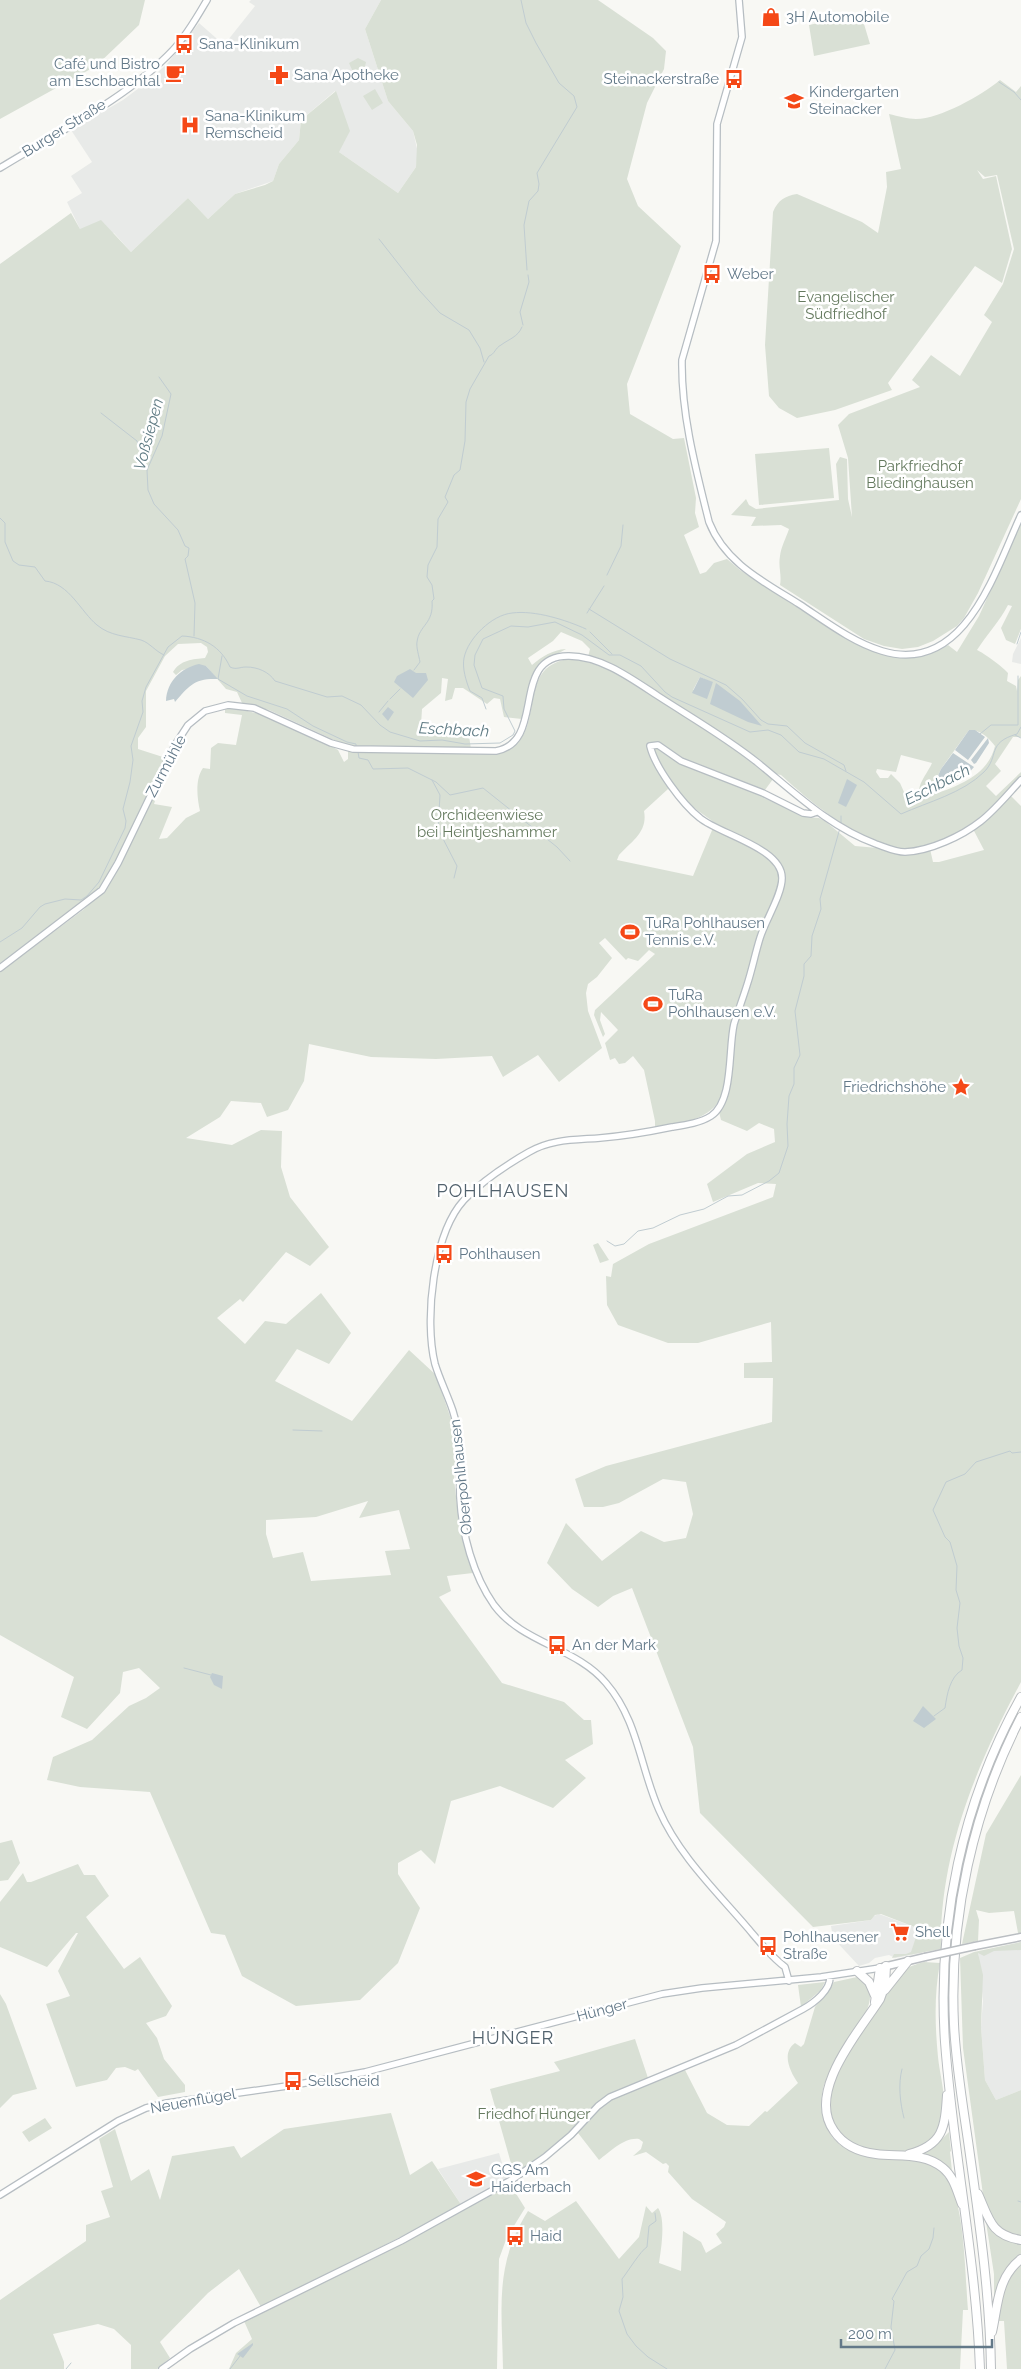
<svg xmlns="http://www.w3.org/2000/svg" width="1021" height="2369" font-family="Raleway,sans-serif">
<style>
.built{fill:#e8eae8}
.green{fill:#d9e0d5;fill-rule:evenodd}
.water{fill:#c0ccd1}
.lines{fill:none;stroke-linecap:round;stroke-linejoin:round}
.stream{stroke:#c0ccd1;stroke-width:1}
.secondary-casing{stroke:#b6bdc2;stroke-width:8}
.primary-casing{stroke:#babec2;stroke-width:9}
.highway-casing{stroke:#b9bdc0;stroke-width:10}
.secondary{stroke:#fff;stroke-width:5.5}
.primary{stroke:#fff;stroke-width:6}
.highway{stroke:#fff;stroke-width:8}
.primary-bridge-casing{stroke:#babec2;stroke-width:9;stroke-linecap:butt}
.primary-bridge{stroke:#fff;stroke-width:6}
.labels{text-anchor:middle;stroke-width:5;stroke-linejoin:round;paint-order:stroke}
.poi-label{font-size:15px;fill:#637989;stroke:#fff;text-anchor:start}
.street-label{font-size:15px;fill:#637989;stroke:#fff}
.park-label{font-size:15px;fill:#657a5f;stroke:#fff}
.water-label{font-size:16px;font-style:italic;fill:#5f7b84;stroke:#fff}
.quarter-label{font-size:18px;letter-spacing:1px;fill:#52626d;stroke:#fff}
</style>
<rect width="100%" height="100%" fill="#f8f8f4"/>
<path class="built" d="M251 0H381L365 29 388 101 413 131 418 153 416 167 398 193 339 152 338 99 335 91 301 120 299 140 279 164 273 181 235 194 208 219 188 198 131 252 114 233 80 229 67 202 82 193 71 176 92 162 71 130 123 100 147 82 167 64 199 23 224 45 255 6 249 2Z
M1021 638V664L1012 662 1013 654Z
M879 1914 917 1928 923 1926 922 1953 895 1958 889 1955 875 1958 869 1963 859 1966 833 1938 831 1926 871 1920 874 1916Z
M1021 1942V2090L996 2100 985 2080 981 2027 983 2001 978 1952Z
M499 2153 507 2179 462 2206 438 2169Z"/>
<path class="green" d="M0 0H145L139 25 96 66 0 119Z
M381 0H598L653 38 666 51 664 69 647 103 627 179 638 206 681 246 627 384 630 414 673 439 684 438 696 498 695 513 699 527 684 535 700 574 706 572 714 563 727 559 740 570C764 586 787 601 811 616 854 644 897 676 948 645L957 652 979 616 1021 523V629L1015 644 1006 640 1001 628 1012 606 1008 605C1000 621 987 634 977 650 984 653 1004 668 1008 673L1007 681 1016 686 1017 691 1018 680 1021 676V737H1013L995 764 1001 771 986 786 996 796 1021 772V777C1008 791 996 806 981 818 966 831 928 849 908 849 867 849 810 802 781 775L776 774 727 737 588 657 590 649 582 641 561 632 553 641 528 658 532 665C543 656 552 650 566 649L543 662 531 677 522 719 504 717 500 699 494 698 487 704 463 688H455L452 699 445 701 448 679 442 678 441 693 422 709 421 725 446 727 469 736 471 749 355 747 343 744 269 710 242 703 237 692 226 689 206 666 182 670 176 675 173 672C180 660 193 659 205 658L208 652 207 647 201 643 178 644 165 656 146 691V727L138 738V749L166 758 106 880 101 888 0 965V264L71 213 80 229 101 220 131 252 188 198 208 219 235 194 265 185 273 181 279 164 299 140 301 120 336 91 350 131 339 152 398 193 416 167 417 145 413 131 388 101 365 29ZM700 677 713 683 693 690ZM969 730C981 730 988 737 995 746 988 775 960 785 935 794L932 789 941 769ZM901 755 932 763C928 772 920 781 919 790L914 793 904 792 900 783 891 774 888 778H880L876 772 877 769 896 772Z
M861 14 870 44 814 56 809 25Z
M358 58 366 62 365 67 359 72H353L349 63Z
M1000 80 1016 92 1021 86V499L978 593 964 618 957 626 933 641 918 647 902 649 884 646 864 639 780 585C782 575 778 567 780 556 781 547 786 538 789 529L781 525 751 526 756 517 731 515 746 499 749 505 756 509 839 500 836 464 840 457 847 459 848 499 852 517 848 458 838 425 849 414 920 387 912 380 931 355 960 376 992 322 984 315 1003 284 1014 249 997 175 985 177 977 170 983 179 996 176 1012 249 1002 283 975 266 888 383 892 390 835 410 797 418 779 408 769 396 765 345 773 212C778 200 785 196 797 194L862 222 878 233 887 187 886 172 901 169 889 114C898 116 908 119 916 119 940 119 982 95 1000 80Z
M375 89 383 103 372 110 363 96Z
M829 448 834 498 759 505 755 454Z
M568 659C603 660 637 686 665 704 702 728 739 751 773 779L765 790 764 798 806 817 819 818 825 821 855 846 878 848 889 852 930 849 933 862H939L984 850 973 829 1010 795 1021 806V1682C977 1764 939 1854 941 1949L892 1958 894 1954H906L911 1952 918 1931 917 1928 881 1914 875 1915 871 1920 813 1927 700 1813 693 1747 632 1588 613 1596 598 1607 572 1589 547 1563 566 1523 602 1561 641 1531 664 1542 686 1538 693 1514 686 1482 663 1479 619 1503 603 1507H584L575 1479 606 1466 772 1422 773 1378H744V1363L772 1362 771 1322 698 1343H668L618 1325 607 1305 606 1276 611 1277 613 1264 649 1244 773 1197 776 1184 758 1183 713 1202 707 1184 747 1154 775 1142 774 1129 759 1123 747 1131 721 1120 717 1104C702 1122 676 1124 655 1128V1121L644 1070 633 1056 625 1063 619 1064 615 1058 610 1060 605 1043 618 1030 601 1012 600 1020 605 1034 603 1037 594 1015 595 1010 655 954 649 950 638 961 628 958 626 960 605 938 599 943 612 958 597 977 588 984 586 993 588 1011 602 1048 559 1082 538 1055 503 1077 492 1056 436 1059 371 1057 309 1044 304 1081 288 1110 267 1117 261 1103 231 1101 220 1117 186 1138 232 1145 261 1130 282 1131 281 1167 290 1197 329 1247 310 1266 286 1252 243 1302 240 1299 217 1318 245 1344 265 1321 286 1324 321 1293 351 1333 329 1364 297 1349 275 1381 352 1421 409 1350 436 1375 453 1425 456 1462 454 1479 460 1532 473 1573 447 1576 451 1591 439 1597 502 1683 564 1702 584 1720H591L593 1744 565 1760 586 1778 553 1808 500 1786 451 1801 435 1864 421 1850 398 1863V1874L420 1908 398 1963 360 2000 296 2006 242 1976 225 1935 211 1933 150 1792 80 1787 47 1780 53 1757 92 1740 129 1706 146 1698 160 1688 139 1668 123 1672 120 1693 87 1729 61 1717 74 1677 0 1635V972L83 910 108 887 152 798 155 801 154 804 172 807 159 839 167 838 186 818 200 811C197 798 195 779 203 768L210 769 211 748 218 743 236 745 242 715 225 713V708C265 709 295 732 331 746L338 750 344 762 348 759V751L373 753H499C552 738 511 669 568 659ZM668 789 715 823 693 876 617 860 619 855C632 841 648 832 644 811ZM368 1501 359 1518 399 1510 410 1549 385 1551 391 1575 311 1581 303 1552 273 1558 266 1534V1520L316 1517Z
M598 1243 609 1260 600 1263 593 1245Z
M1021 1775V1933H1018L1014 1911 989 1913 976 1910 979 1920 978 1941 962 1944 986 1834Z
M12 1840 20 1863 8 1880 0 1881V1843Z
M78 1864 84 1875H95L109 1896 86 1917 124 1969 140 1957 172 2006 166 2016 146 2023 157 2038 164 2059 185 2085V2092L158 2097 138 2069 135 2071 125 2067 116 2068 107 2080 76 2087 46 2004 70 1996 58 1971 78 1933H76L47 1967 0 1947V1902L23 1873 27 1882H31Z
M1021 1942V1950L994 1951 984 1956 978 1953 983 1975 981 2027 985 2080 996 2100 1021 2090V2237C997 2231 994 2223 984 2202L963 2048 960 1958 974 1952Z
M924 1962 940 1963C934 1994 935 2026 938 2057 940 2077 948 2102 942 2121 928 2172 830 2158 829 2105 828 2074 856 2043 872 2018 880 2005 892 1980 903 1971 909 1966 917 1964 924 1962Z
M857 1977C897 1992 834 2058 826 2080 821 2091 820 2105 823 2117 842 2186 925 2134 949 2180 965 2210 965 2275 968 2310H963L960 2369H503C502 2308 494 2265 528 2211L545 2221 576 2201 619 2259 639 2237 646 2206 652 2213 658 2208C666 2219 661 2250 659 2263L681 2271 683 2231 701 2242 706 2253 722 2243 716 2234 724 2227 726 2222 692 2199 668 2172 669 2166 666 2163 663 2164 646 2152 633 2156 641 2149 643 2142 639 2139C624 2137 610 2152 599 2160L578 2133 568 2143 593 2113 590 2110C568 2135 543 2157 514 2174L490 2089 560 2071 554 2062 635 2039 648 2078 685 2070 707 2113 727 2125 749 2126 765 2111 767 2112 798 2083C790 2072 781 2053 795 2043L801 2047 804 2044 815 2007 834 1982Z
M825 1982 821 1990 801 2007 798 1985Z
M0 1994 6 2004 37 2089 13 2095 0 2108Z
M391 2113 410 2175 432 2161 462 2206 261 2307 239 2269 208 2293 160 2342 170 2358 157 2369H131V2345L114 2329 98 2324 53 2334 64 2362V2369H0V2300L86 2241V2225L110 2217 101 2191 113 2187 99 2139 115 2129 131 2181 149 2169 160 2200 172 2156 234 2146 241 2158 284 2129Z
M45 2118 52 2128 29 2142 22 2132Z
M949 2132 951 2151 950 2152 952 2171 942 2164 920 2154 932 2149Z
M510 2184 525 2208 507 2237 499 2259 497 2369H229L236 2353 252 2339 244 2321 398 2245Z
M986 2222 999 2236 1021 2243V2255L1004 2273 994 2297V2274Z
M1021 2263V2369H1007L1004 2321H997C1002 2296 1003 2282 1021 2263Z"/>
<path class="water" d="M199 664 206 666 218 679C194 678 189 686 175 702L174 699 166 701C167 681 181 668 199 664Z
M410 669 416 673H426L428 680 413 698 394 682 397 676Z
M700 677 713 682 707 699 692 693Z
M716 683 740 701 762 726 748 722 710 704Z
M388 707 394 712 388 721 382 714Z
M969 730H975L985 737 968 760 955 750Z
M988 738 989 743 976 763 974 764 971 760Z
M953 753 974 767 966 776 932 789 941 769Z
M847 779 857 785 846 807 838 803Z
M212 1673 223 1676 222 1689 214 1685 210 1677Z
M923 1706 936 1719 924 1728 913 1721Z
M253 2343V2345L243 2358 237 2354Z"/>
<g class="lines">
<path class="stream" d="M521 0 526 23 536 43 559 83 574 96 577 107 537 173 539 184 538 191 529 201 524 225 527 270
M999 82 1014 92 1021 100
M379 239 419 290 440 313 469 330 480 348 484 362
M523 325 520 312 529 282 528 275
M159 377 171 394 162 436 147 470 148 490 154 504 178 530 185 546 189 548 188 556 185 559 195 603 194 636
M101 413 137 441 147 470
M0 518 5 523V542L13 561 19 565 35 567 45 581C69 583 81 612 97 625 110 636 126 636 141 640 150 643 155 651 164 655
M607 575 621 546 623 525
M589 609 670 659 726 685 742 699 761 720 768 724 787 726 805 743 844 765 846 771
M587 613 604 586
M590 632 612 654
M1017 644 1021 632
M222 656 218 679 247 696 287 709 313 726 347 742 356 744V746
M414 670 420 662C419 656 416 647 417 642 419 625 434 624 432 601L434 599 432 585 427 577 428 565 437 547 438 519 448 502 445 497 454 475 460 470 465 441 466 402 470 389 489 356C495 354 495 348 501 345 509 339 518 337 522 327
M390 699 400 689
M486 709 482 698 470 691C466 681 462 668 464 658 468 638 492 615 512 613 535 610 566 620 586 629
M379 712 388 701
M980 734 991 725H1018V676
M1015 735 1021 738
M358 752 359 758 368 760 373 769 408 768 436 782 450 795 483 788 557 847 570 861
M432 780 440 795 438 829 457 866 454 878
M841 824V816
M0 942 22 928 40 907 45 904 65 899 81 900 87 896 99 882 125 828 126 821 123 809 130 782 133 760 131 746 143 712 142 701 146 687 168 647 182 636C204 637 221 647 230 667 236 670 240 667 246 667 258 667 269 672 275 681L327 697 342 696 361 705 380 725 390 732 420 741 442 740 465 744 500 743 513 735 515 731 504 709 503 696 482 688 474 665 475 655 483 639 511 626 528 627 555 622 582 635 609 655H620L641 666 665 692 672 697 750 732 768 730 781 735 799 752 824 759 864 782 901 814C928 802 963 793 984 772 1000 756 986 743 1017 734L1021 727
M607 1241 615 1246 624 1244 638 1231 653 1228 680 1215 704 1209 728 1196 742 1195 769 1181 779 1173 788 1146 787 1124 789 1096 794 1084V1068L800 1055 795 1011 804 976V964L811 956 812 936 821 909 820 899 840 828
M293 1430 322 1431
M184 1668 211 1675
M934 1716 945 1708C947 1694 950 1677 962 1670L963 1658 959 1646 957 1628 960 1603 956 1590 957 1566 950 1542 945 1537 933 1510 946 1482 965 1474 976 1462 1010 1451 1012 1453 1021 1452
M902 2069C898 2084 900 2103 904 2118
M1018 2201 1021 2202
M655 2213 656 2221 649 2226 647 2247C641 2250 627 2273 622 2279L623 2297 619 2311 627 2334 636 2346 648 2357 667 2369
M66 2369 71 2363
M230 2369 240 2356
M885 2369 895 2350 891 2327 894 2301 892 2299 907 2272 917 2266 921 2256 929 2249 933 2238 934 2228"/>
<g class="secondary-casing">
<path id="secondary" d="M739 0 742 37 717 124 716 241 682 360C681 414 696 470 709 522 725 563 764 582 799 604 825 621 852 642 882 651 965 676 995 571 1021 515
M0 168C55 134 129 97 173 50 187 35 197 17 207 0
M0 968 102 890 118 863 175 745 188 725 205 711 228 705 254 708 331 743 353 749 496 751C547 742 509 655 569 656 601 656 632 679 658 696 692 718 727 738 758 763 796 794 830 827 876 844 885 847 895 852 905 852 930 851 962 836 981 821 996 809 1008 794 1021 780
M789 1981 785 1967C770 1956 758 1940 746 1926 715 1890 678 1854 659 1810 640 1767 638 1720 606 1683 576 1647 523 1644 494 1605 473 1575 462 1534 460 1498 459 1476 461 1454 458 1433 455 1408 442 1387 435 1364 424 1320 433 1234 464 1200 482 1181 506 1165 529 1152 551 1139 575 1140 600 1138 624 1136 648 1132 672 1127 685 1125 700 1123 711 1116 734 1101 728 1049 734 1024 738 1011 743 998 747 985 752 970 755 954 760 938 765 921 782 895 782 878 782 848 719 834 700 818 682 804 655 767 650 746L658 745 681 761 763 793 803 813 811 814 817 812
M0 2195 118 2121 146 2108 167 2103 294 2085 365 2072 662 1994 702 1988 821 1977 880 1968
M162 2369 190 2349 234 2323 401 2241 513 2179 545 2157 571 2135 598 2106 610 2097 736 2045 803 2009C814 2003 831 1990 830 1976"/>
</g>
<g class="primary-casing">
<path id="primary" d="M975 1946 1021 1937
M883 1967 925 1957"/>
</g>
<g class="highway-casing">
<path id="highway" d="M886 1966 885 1985 880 1999C858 2033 806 2092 834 2131 844 2146 860 2152 876 2154 898 2157 924 2152 943 2168 954 2177 957 2191 962 2204
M857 1971 869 1982 876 1998
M885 1990 908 1961
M875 2002 880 1968
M909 2154C943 2145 945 2128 947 2095
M978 2194C989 2218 990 2235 1021 2240
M992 2332C998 2305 997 2278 1021 2259
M980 2369C976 2259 953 2152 945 2042 937 1922 962 1802 1021 1697
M991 2369C990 2297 980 2226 970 2155 964 2111 956 2068 954 2024 949 1919 973 1810 1021 1717"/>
</g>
<use href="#secondary" class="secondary"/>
<use href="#primary" class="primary"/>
<use href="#highway" class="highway"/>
<g class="primary-bridge-casing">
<path id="primary-bridge" d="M925 1957 975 1946"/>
</g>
<use href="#primary-bridge" class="primary-bridge"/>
</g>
<defs>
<g id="shop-bare" transform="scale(1.5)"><path d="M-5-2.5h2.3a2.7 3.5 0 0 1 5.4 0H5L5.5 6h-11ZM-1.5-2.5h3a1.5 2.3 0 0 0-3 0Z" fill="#f54817" stroke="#fff" stroke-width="2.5" paint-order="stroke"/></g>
<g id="bus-bare" transform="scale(1.5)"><path d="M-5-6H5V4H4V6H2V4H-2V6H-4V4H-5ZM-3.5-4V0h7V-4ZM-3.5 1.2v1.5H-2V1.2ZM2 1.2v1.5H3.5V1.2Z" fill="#f54817" stroke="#fff" stroke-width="2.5" paint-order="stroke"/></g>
<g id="cafe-bare" transform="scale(1.5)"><path d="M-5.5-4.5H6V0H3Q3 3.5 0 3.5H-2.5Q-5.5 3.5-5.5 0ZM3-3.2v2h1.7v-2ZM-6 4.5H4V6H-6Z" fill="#f54817" stroke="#fff" stroke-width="2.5" paint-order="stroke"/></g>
<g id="pharmacy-bare" transform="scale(1.5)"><path d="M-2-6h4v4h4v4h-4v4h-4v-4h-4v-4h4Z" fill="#f54817" stroke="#fff" stroke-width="2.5" paint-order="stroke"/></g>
<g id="school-bare" transform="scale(1.5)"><path d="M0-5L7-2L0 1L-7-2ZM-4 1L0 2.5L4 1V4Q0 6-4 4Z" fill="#f54817" stroke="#fff" stroke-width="2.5" paint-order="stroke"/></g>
<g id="hospital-bare" transform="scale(1.5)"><path d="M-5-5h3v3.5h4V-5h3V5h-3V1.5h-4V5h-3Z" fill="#f54817" stroke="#fff" stroke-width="2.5" paint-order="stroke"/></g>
<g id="stadium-bare" transform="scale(1.5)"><path d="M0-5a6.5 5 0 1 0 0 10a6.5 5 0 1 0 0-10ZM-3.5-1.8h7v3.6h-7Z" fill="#f54817" stroke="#fff" stroke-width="2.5" paint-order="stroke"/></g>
<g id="sight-bare" transform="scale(1.5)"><path d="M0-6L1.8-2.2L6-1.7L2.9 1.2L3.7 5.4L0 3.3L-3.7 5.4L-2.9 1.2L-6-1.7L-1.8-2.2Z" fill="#f54817" stroke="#fff" stroke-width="2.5" paint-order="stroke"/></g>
<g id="supermarket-bare" transform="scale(1.5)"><path d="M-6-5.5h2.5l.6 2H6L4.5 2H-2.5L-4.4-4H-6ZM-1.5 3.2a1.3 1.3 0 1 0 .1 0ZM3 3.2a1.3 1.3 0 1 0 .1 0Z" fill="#f54817" stroke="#fff" stroke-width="2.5" paint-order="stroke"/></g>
</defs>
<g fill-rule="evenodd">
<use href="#shop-bare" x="771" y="17"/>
<use href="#bus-bare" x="184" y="44"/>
<use href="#cafe-bare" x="175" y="73"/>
<use href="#pharmacy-bare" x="279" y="75"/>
<use href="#bus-bare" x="734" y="79"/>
<use href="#school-bare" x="794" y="101"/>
<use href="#hospital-bare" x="190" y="125"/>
<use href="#bus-bare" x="712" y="274"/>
<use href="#stadium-bare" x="630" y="932"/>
<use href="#stadium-bare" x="653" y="1004"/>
<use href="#sight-bare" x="961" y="1087"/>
<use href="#bus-bare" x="444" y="1254"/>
<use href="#bus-bare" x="557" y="1645"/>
<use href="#supermarket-bare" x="900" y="1932"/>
<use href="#bus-bare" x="768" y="1946"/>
<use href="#bus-bare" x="293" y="2081"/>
<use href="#school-bare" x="476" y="2179"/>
<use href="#bus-bare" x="515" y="2236"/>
</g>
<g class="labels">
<g class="poi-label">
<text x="786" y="22">3H Automobile</text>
<text x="199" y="49">Sana-Klinikum</text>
<text x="160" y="69" text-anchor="end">Café und Bistro<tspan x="160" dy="17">am Eschbachtal</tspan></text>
<text x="294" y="80">Sana Apotheke</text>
<text x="719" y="84" text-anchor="end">Steinackerstraße</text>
<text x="809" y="97">Kindergarten<tspan x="809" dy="17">Steinacker</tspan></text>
<text x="205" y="121">Sana-Klinikum<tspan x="205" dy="17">Remscheid</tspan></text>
<text x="727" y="279">Weber</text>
<text x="645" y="928">TuRa Pohlhausen<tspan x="645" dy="17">Tennis e.V.</tspan></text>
<text x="668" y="1000">TuRa<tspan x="668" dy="17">Pohlhausen e.V.</tspan></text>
<text x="946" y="1092" text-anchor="end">Friedrichshöhe</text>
<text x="459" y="1259">Pohlhausen</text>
<text x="572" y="1650">An der Mark</text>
<text x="915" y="1937">Shell</text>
<text x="783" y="1942">Pohlhausener<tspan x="783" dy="17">Straße</tspan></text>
<text x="308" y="2086">Sellscheid</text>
<text x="491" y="2175">GGS Am<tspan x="491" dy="17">Haiderbach</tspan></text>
<text x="530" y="2241">Haid</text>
</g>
<g class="street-label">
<text transform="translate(64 128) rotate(-32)" y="5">Burger Straße</text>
<text transform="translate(166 766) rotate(-62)" y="5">Zurmühle</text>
<text transform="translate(461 1477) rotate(-96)" y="5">Oberpohlhausen</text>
<text transform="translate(602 2010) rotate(-15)" y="5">Hünger</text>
<text transform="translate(193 2101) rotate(-10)" y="5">Neuenflügel</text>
</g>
<g class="park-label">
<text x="846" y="302">Evangelischer<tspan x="846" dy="17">Südfriedhof</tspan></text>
<text x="920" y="471">Parkfriedhof<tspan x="920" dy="17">Bliedinghausen</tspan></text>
<text x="487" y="820">Orchideenwiese<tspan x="487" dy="17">bei Heintjeshammer</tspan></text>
<text x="534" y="2119">Friedhof Hünger</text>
</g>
<g class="water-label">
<text transform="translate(148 434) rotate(-75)" y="6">Voßsiepen</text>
<text transform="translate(454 729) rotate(3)" y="6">Eschbach</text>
<text transform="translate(937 784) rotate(-27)" y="6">Eschbach</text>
</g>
<g class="quarter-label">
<text x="503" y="1197">POHLHAUSEN</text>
<text x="513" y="2044">HÜNGER</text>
</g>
</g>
<path d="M841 2339v8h151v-8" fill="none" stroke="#637989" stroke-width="2.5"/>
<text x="848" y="2339" font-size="15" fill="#637989" stroke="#ffffff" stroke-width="4" paint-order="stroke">200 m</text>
</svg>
